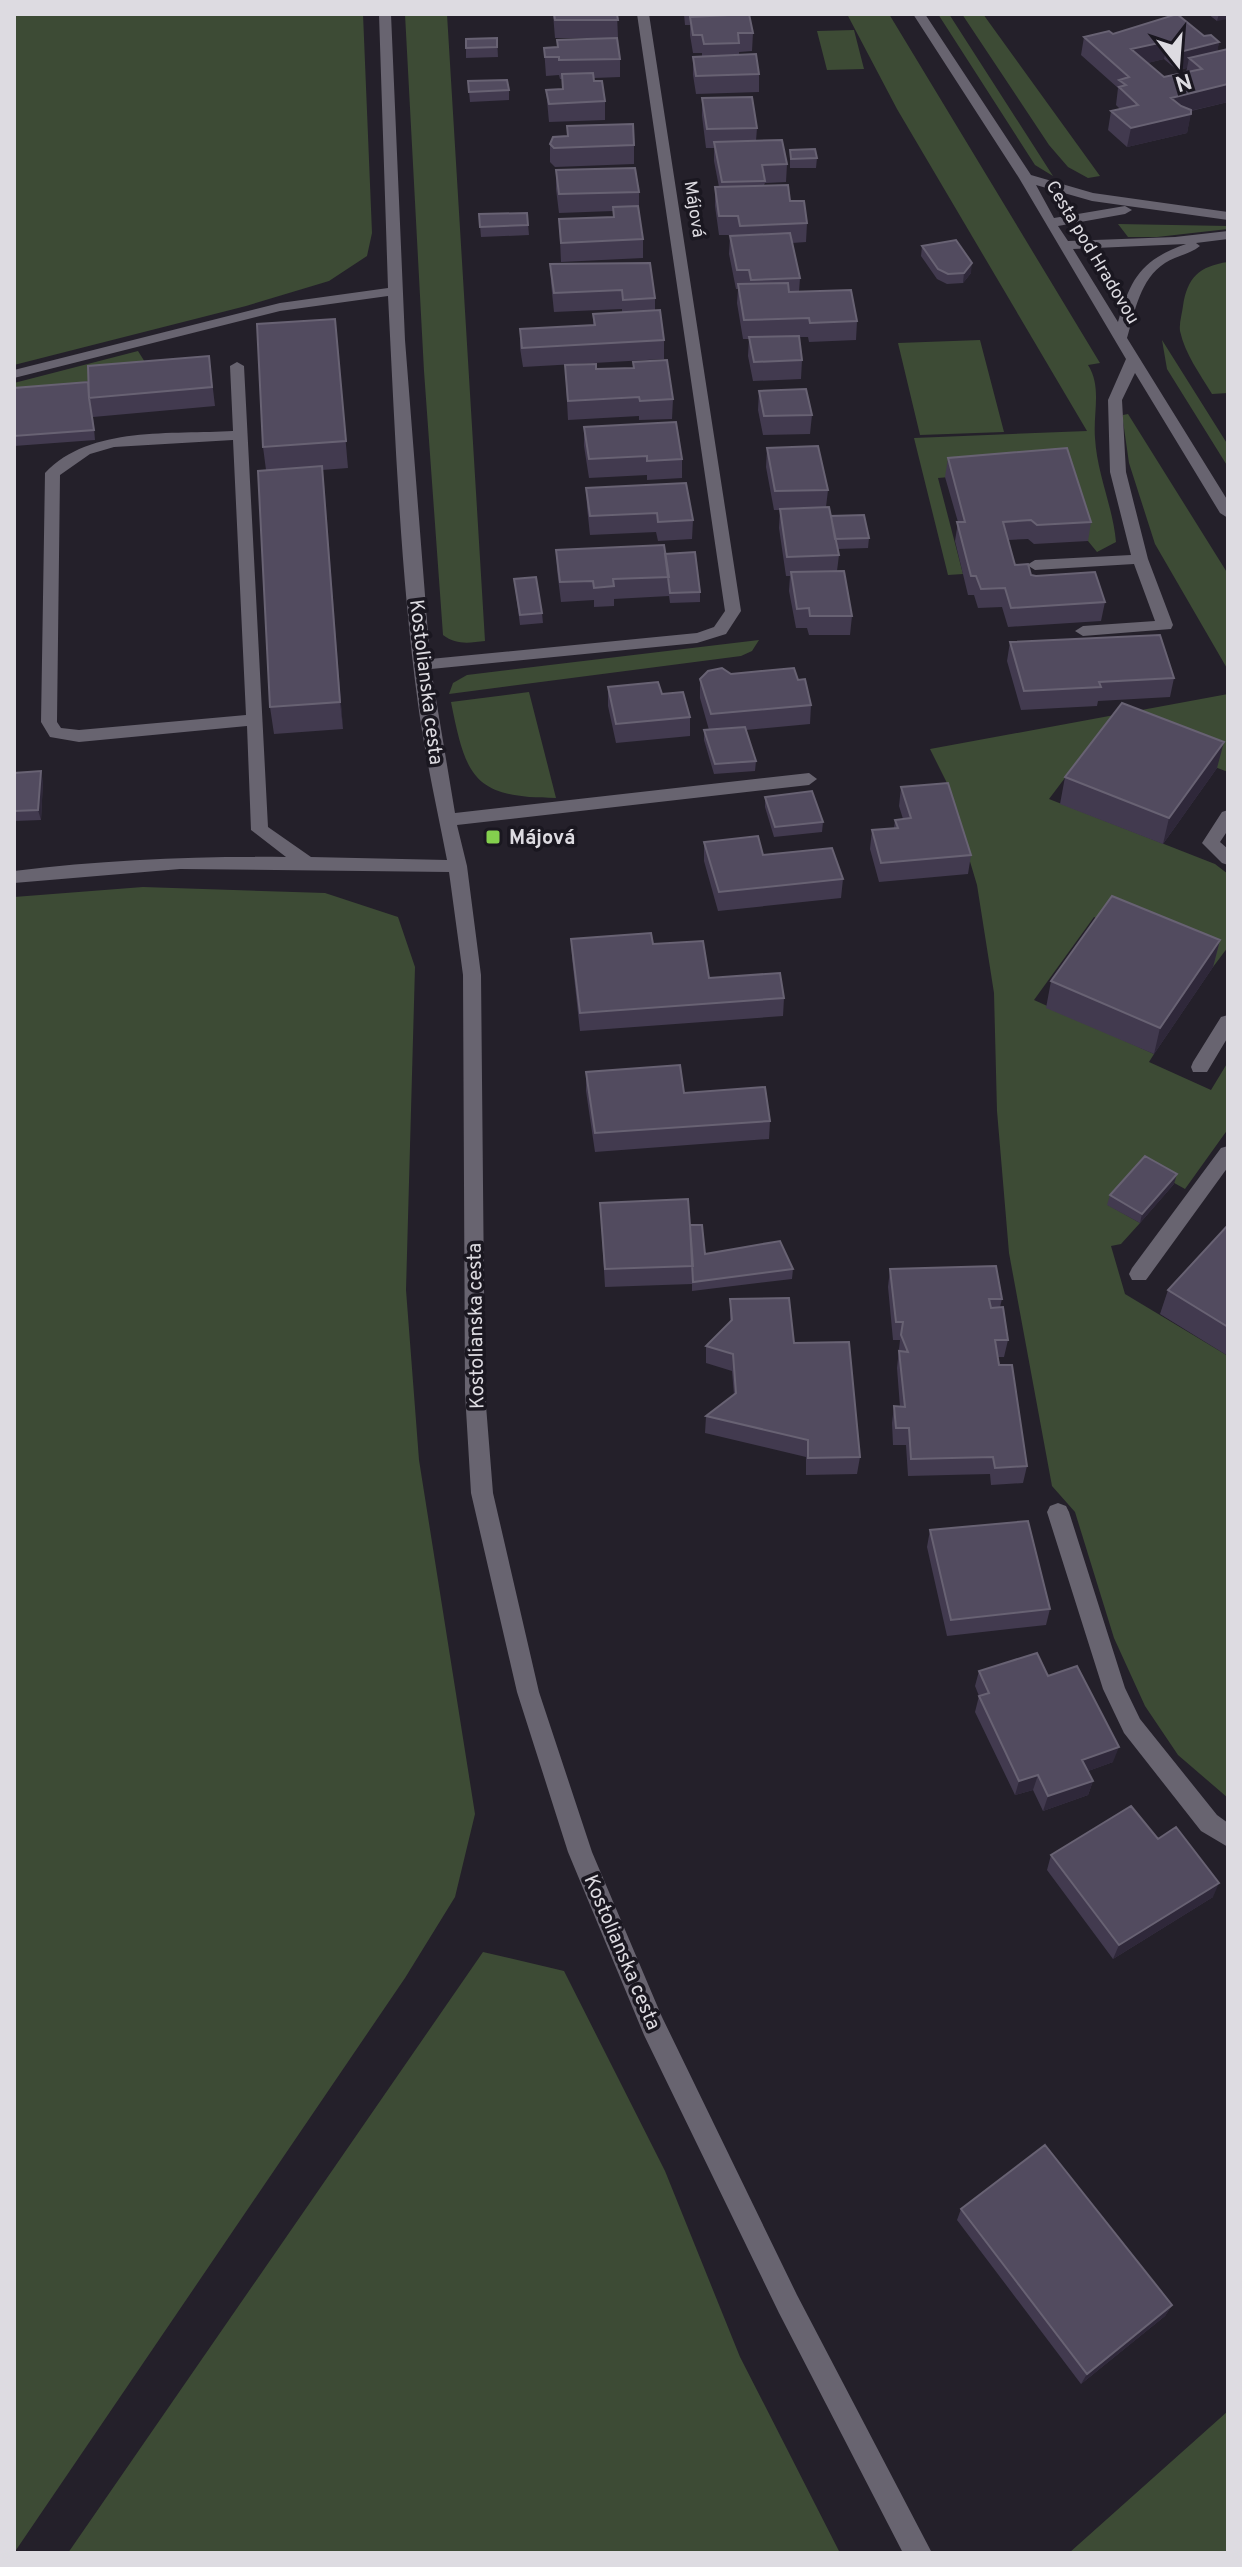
<svg xmlns="http://www.w3.org/2000/svg" width="1242" height="2567" font-family="Overpass,sans-serif">
<style>
.green{fill:#3d4b35}
.lines{fill:none;stroke-linecap:round;stroke-linejoin:round}
.minor{fill:#686470;fill-rule:evenodd}
.wall{fill:#423a4f;fill-rule:evenodd}
.shaded-wall{fill:#2f283a}
.building{fill:#524b5f;stroke:#686273;stroke-width:2}
.poi-dot{fill:#84d04e;stroke:#1a1720;stroke-width:3}
.labels{text-anchor:middle;stroke-width:7;stroke-linejoin:round;paint-order:stroke}
.far-street-label{font-size:18px;fill:#dddbe1;stroke:#1a1720}
.street-label{font-size:20px;fill:#dddbe1;stroke:#1a1720}
.poi-label{font-size:20px;font-weight:bold;fill:#dddbe1;stroke:#1a1720;text-anchor:start}
</style>
<rect width="100%" height="100%" fill="#24202a"/>
<path class="green" d="M14 14H363L372 233 367 256 329 281 246 306 14 365Z
M405 14H447L485 641C469 643 456 645 443 635L424 371Z
M847 14H889L1100 363 1088 365C1102 387 1093 412 1095 438 1097 474 1113 507 1116 542L1097 552 1088 541 1064 467 938 478 963 574 948 575 914 438 1087 431 897 109Z
M938 14H949L1053 176 1035 165Z
M962 14H983L1100 176 1088 178 1068 167 1049 145Z
M854 30 864 69 827 70 817 31Z
M1118 224 1228 226V229L1157 237H1128Z
M1228 262V393L1212 394C1200 374 1185 354 1180 331 1179 323 1182 314 1183 306 1187 278 1199 266 1228 262Z
M980 340 1004 432 920 435 898 343Z
M1162 340 1228 445V467L1167 369Z
M138 351 148 367 14 398V383Z
M1128 414 1228 574V670L1155 544 1129 463 1123 421V415Z
M759 640 752 651 741 656 449 694 453 683 467 675Z
M529 692 556 798C473 798 466 777 451 702Z
M1228 694V772L1105 725 1049 799 1215 864 1228 874V947L1213 967 1094 917 1034 1000 1154 1054 1149 1062 1211 1090 1228 1062V1129L1185 1189 1142 1165 1108 1205 1140 1223 1121 1244 1111 1246 1125 1294 1228 1356V1798L1178 1755 1145 1706 1114 1638 1075 1512 1052 1486 1009 1253 997 1111 994 993 977 885 946 781 930 749Z
M143 887 325 893 398 917 415 967 406 1290 419 1460 475 1814 455 1897 405 1978 14 2553V897Z
M483 1952 564 1971 665 2171 740 2357 840 2553H68Z
M1228 2411V2553H1069Z"/>
<g class="lines">
<path class="minor" d="M379 14H391L405 340 430 659 697 633 714 627 725 611 637 14H649L741 611 726 634 697 643 431 669 455 813 809 773 817 779 809 785 457 825 467 866 481 975 485 1393 493 1493 539 1692 592 1852 662 2017 797 2295 932 2553H903L779 2313 644 2035 568 1852 517 1692 471 1493 465 1393 463 975 449 872 180 869 14 883V871C105 860 195 856 286 857L251 830 247 726 79 742 50 737 41 722 45 473C90 425 173 435 233 431L230 366 237 362 244 366 268 827 311 857 447 860C437 808 425 756 418 704 400 569 395 432 388 296L280 311 14 378V370L280 303 388 288ZM233 440 246 715 79 730 61 728 57 722 60 475 90 454 114 447Z
M913 14H925L1031 175 1093 193 1228 212V220L1092 201 1036 185 1054 218 1125 206 1132 210 1125 214 1058 226 1068 241 1175 237 1228 231V239L1196 243 1200 246C1190 254 1176 256 1165 263 1140 279 1135 311 1127 338L1228 501V518L1220 513 1135 373 1122 400 1126 472 1148 559 1173 625 1171 629 1083 636 1075 631 1083 626 1155 621 1134 564 1035 570 1027 565 1035 560 1131 555 1110 472 1108 400 1126 359 1019 178ZM1186 244C1141 260 1131 278 1118 322L1073 249Z
M1228 810V830L1220 842 1228 849V865L1222 863 1202 843 1222 812Z
M1228 1015V1037L1207 1072H1193L1191 1067 1193 1062 1221 1017Z
M1228 1146V1167L1146 1280H1132L1129 1274 1132 1268 1221 1148Z
M1058 1503 1066 1506 1069 1512 1125 1688 1140 1719 1217 1815 1228 1823V1847L1201 1831 1124 1733 1103 1689 1047 1512 1050 1506Z"/>
</g>
<path class="wall" d="M553 14H617L618 38H555Z
M684 14H743L753 33 752 51 739 52V55L759 74V92L696 94 693 75V57L702 56V53H693L690 35V25H685Z
M1208 14H1228L1217 21Z
M1113 34 1204 36 1219 42 1217 51 1228 102 1191 111 1187 133 1127 147 1108 130 1111 111 1120 109 1116 105 1118 88 1081 55 1084 37ZM1164 59 1177 70 1187 68 1186 72 1164 77 1147 63Z
M497 38 498 57 466 58V39Z
M544 48 620 59V77L594 78V81L605 101V120L549 122 546 90 562 89V79H560L559 75 546 76Z
M468 81 509 90V100L470 102Z
M702 98 757 128 756 141 787 164 786 182 765 183 764 185 790 201 807 223 806 242 792 243 800 278 799 292 857 321 856 340 809 342 808 337H799L802 360 801 379 753 381 748 356 749 339H743L737 303 738 289H736L729 254 730 236 737 235H719L715 206V187H719L714 161V148H706L702 116Z
M567 126 634 145V164L555 167 550 162V144L567 136Z
M790 150 817 158 816 168H790Z
M556 170 639 192V209L643 239V258L561 262 559 219 613 217V211L559 213 556 189Z
M527 213 529 235 481 237 479 214Z
M922 246 971 273 963 283 947 284 937 279 921 256Z
M550 264 655 298V310L664 340V359L523 367 520 348V329L593 325V314L622 312V309L554 312 551 283Z
M335 319 348 468 322 470 343 729 274 734 270 707 266 470 263 447Z
M209 356 215 406 93 417 95 440 14 446V388L88 382Z
M633 362 673 399 672 419 639 420V416L568 420 565 365 596 369 633 368Z
M759 391 812 415 810 434 763 435 758 410Z
M584 427 682 459V478L647 480V475L589 478 584 446Z
M767 448 828 490 826 507 831 516 869 538 868 548 837 549 839 555 837 571 852 616 850 635H809L807 628H796L789 591 790 576H786L779 528 780 510H774L766 467Z
M948 458 1091 522 1088 541 1034 544 1028 539 1008 540 1015 565 1031 575 1105 602 1101 621 1008 627 1002 607 978 608 974 595H968L955 541 958 522 945 477Z
M586 488 693 520 692 539 658 541 656 532 590 535 587 507Z
M556 550 665 554 700 592V602L670 603 669 596 614 599V606L594 607V600L561 602 557 570Z
M514 579 542 613 543 623 520 625Z
M1010 642 1174 678 1170 697 1098 701 1097 706 1021 710 1007 661Z
M731 674 798 680 811 705 810 724 746 730 756 761 755 771 714 774 704 740V730H709L700 698V679Z
M608 687 662 694 690 717V736L616 743 608 706Z
M1217 768 1163 844 1060 804 1065 777Z
M14 773 43 781 41 820 14 821Z
M901 787 971 855 968 874 879 882 870 849 872 830 894 828 895 820 903 819 899 806Z
M765 797 823 822 822 832 774 837 765 807Z
M704 842 763 855 843 879 841 898 718 911 704 861Z
M571 939 653 944 709 978 784 998 783 1016 580 1031 572 958Z
M1220 940 1213 967 1154 1054 1046 1008 1051 981Z
M586 1072 684 1093 770 1121 769 1139 595 1152 586 1091Z
M1174 1184 1140 1223 1107 1205 1110 1195Z
M600 1203 690 1225 705 1254 793 1269 792 1279 692 1291V1284L605 1287Z
M1228 1225V1356L1160 1314 1168 1290Z
M890 1269 1002 1299 1000 1307 1008 1340 1004 1357H998L1027 1466 1023 1483 991 1485 990 1474 908 1476 906 1445H893L892 1423 894 1406 900 1407 897 1368 900 1340H893L888 1287Z
M730 1299 794 1343 860 1457 857 1474 806 1475V1457L705 1433 706 1416 734 1395 732 1371 706 1363V1346L730 1323Z
M930 1530 1050 1609 1046 1625 947 1636 927 1547Z
M979 1671 1048 1676 1113 1762 1088 1771 1093 1781 1088 1795 1043 1811 1033 1790 1015 1795 975 1712 979 1696 975 1686Z
M1158 1839 1213 1897 1113 1959 1047 1870 1051 1855Z
M961 2209 1172 2305 1165 2316 1081 2384 957 2220Z"/>
<path class="shaded-wall" d="M1219 14H1228V19L1217 21Z
M1168 41 1164 59 1128 68 1131 49Z
M1219 42 1216 61 1189 58 1187 68 1177 70 1180 52Z
M1228 84V102L1168 116 1171 98Z
M1191 114 1187 133 1127 147 1131 128Z
M972 263 971 273 963 283 964 273Z
M322 466 325 493 343 729 340 702Z
M1224 742 1217 768 1163 844 1169 818Z
M41 771 43 781 41 820 38 810Z
M1220 940 1213 967 1154 1054 1160 1028Z
M1177 1174 1174 1184 1140 1223 1142 1214Z
M1119 1747 1113 1762 1077 1775 1082 1760Z
M1038 1775 1033 1790 1015 1795 1019 1781Z
M1093 1781 1088 1795 1043 1811 1048 1796Z
M1219 1883 1213 1897 1113 1959 1119 1945Z
M1172 2305 1165 2316 1081 2384 1087 2374Z"/>
<path class="building" d="M554 14H617L618 20H555Z
M749 14 753 33H738L739 43 704 44 702 35H693L690 17Z
M1177 14 1204 36 1211 35 1219 42 1180 52 1168 41 1131 49 1164 77 1202 69 1189 58 1228 49V84L1171 98 1181 106 1191 110V114L1131 128 1111 111 1138 105 1119 87 1126 85 1119 80 1129 77 1084 37 1109 31 1113 34Z
M497 38V47L466 48V39Z
M617 38 620 59 559 60V57H545L544 48 558 47 557 40Z
M756 54 759 74 696 76 693 57Z
M593 73 594 81H602L605 101 549 104 546 90 563 89 562 74Z
M507 80 509 90 469 92 468 81Z
M752 97 757 128 707 129 702 98Z
M633 124 634 145 554 148 550 144 553 137 568 136 567 126Z
M782 140 787 164 762 165 765 181 722 182 714 142Z
M815 149 817 158 791 159 790 150Z
M635 168 639 192 559 194 556 170Z
M788 185 790 201H804L807 223 740 226 738 216H719L715 187Z
M638 206 643 239 561 243 559 219 614 217 613 207Z
M527 213 528 225 480 227 479 214Z
M790 233 800 278 751 280 749 270H737L730 236Z
M956 240 972 263 964 273 948 274 938 269 922 246Z
M650 263 655 298 623 300 622 290 554 293 550 264Z
M788 283 789 292 851 290 857 321 810 323 809 318 744 320 738 284Z
M660 310 664 340 522 348 520 329 595 325 593 314Z
M335 319 346 441 263 447 257 324Z
M799 336 802 360 754 362 749 337Z
M209 356 212 387 89 398 88 366Z
M667 360 673 399 640 401 639 397 568 401 565 365 596 364V369L634 368 633 362Z
M88 382 89 398 94 430 14 436V388Z
M806 389 812 415 764 416 759 391Z
M676 422 682 459 647 461V456L589 459 584 427Z
M818 446 828 490 775 491 767 448Z
M1067 448 1091 522 1037 525 1031 520 1003 522 1015 565 1028 564 1031 575 1036 576 1095 572 1105 602 1011 608 1005 588 981 589 976 576H971L957 522H965L948 458Z
M322 466 340 702 270 707 258 471Z
M686 483 693 520 658 522 657 513 590 516 586 488Z
M829 507 839 555 787 557 780 509Z
M864 515 869 538 835 539 831 516Z
M664 545 669 577 613 579 614 586 594 588 593 581 560 582 556 550Z
M695 552 700 592 670 593 665 554Z
M844 571 852 616H810L809 608 797 609 791 572Z
M536 577 542 613 520 615 514 579Z
M1160 635 1174 678 1099 682 1101 687 1024 691 1010 642Z
M722 668 731 674 794 668 798 680 805 679 811 705 711 714 700 679 708 671Z
M658 682 662 694 683 692 690 717 616 724 608 687Z
M1122 703 1224 742 1169 818 1065 777Z
M745 727 756 761 715 764 704 730Z
M41 771 38 810 14 811V773Z
M948 783 971 855 881 863 872 830 898 828 895 820 911 818 901 787Z
M812 791 823 822 775 827 765 797Z
M758 836 763 855 832 848 843 879 719 892 704 842Z
M1112 896 1220 940 1160 1028 1051 981Z
M651 933 653 944 703 941 709 978 780 973 784 998 580 1013 571 939Z
M680 1065 684 1093 765 1087 770 1121 595 1133 586 1072Z
M1145 1156 1177 1174 1142 1214 1110 1195Z
M688 1199 693 1266 605 1269 600 1203Z
M690 1225H702L705 1254 780 1241 793 1269 693 1282Z
M1228 1225V1327L1168 1290Z
M996 1266 1002 1299H989L991 1308 1003 1307 1008 1340H995L999 1365H1012L1027 1466 995 1468 993 1457 911 1459 909 1428H896L894 1406 905 1407 899 1351 908 1352 901 1335 903 1322H896L890 1269Z
M789 1298 794 1343 849 1342 860 1457 808 1458V1440L706 1416 736 1393 733 1354 706 1346 732 1320 730 1299Z
M1028 1521 1050 1609 951 1620 930 1530Z
M1037 1653 1048 1676 1077 1666 1119 1747 1082 1760 1093 1781 1048 1796 1038 1775 1019 1781 979 1696 989 1693 979 1671Z
M1131 1806 1158 1839 1176 1827 1219 1883 1119 1945 1051 1855Z
M1045 2145 1172 2305 1087 2374 961 2209Z"/>
<rect class="poi-dot" x="485" y="829" width="16" height="16" rx="4"/>
<g class="labels">
<g class="far-street-label">
<text transform="translate(695 209) rotate(81)" y="6">Májová</text>
<text transform="translate(1093 252) rotate(59)" y="6">Cesta pod Hradovou</text>
</g>
<g class="street-label">
<text transform="translate(427 682) rotate(83)" y="7">Kostolianska cesta</text>
<text transform="translate(475 1326) rotate(-91)" y="7">Kostolianska cesta</text>
<text transform="translate(623 1952) rotate(67)" y="7">Kostolianska cesta</text>
</g>
<g class="poi-label">
<text x="509" y="844">Májová</text>
</g>
</g>
<rect width="1242" height="2567" fill="none" stroke="#dddbe1" stroke-width="32"/>
<g transform="translate(1178 64) rotate(163)" stroke="#1a1720" stroke-width="6" paint-order="stroke">
<path d="M0-6L14 30L0 20L-14 30Z" fill="#dddbe1"/>
<text y="-12" font-size="22" font-weight="bold" text-anchor="middle" fill="#dddbe1">N</text>
</g>
</svg>
